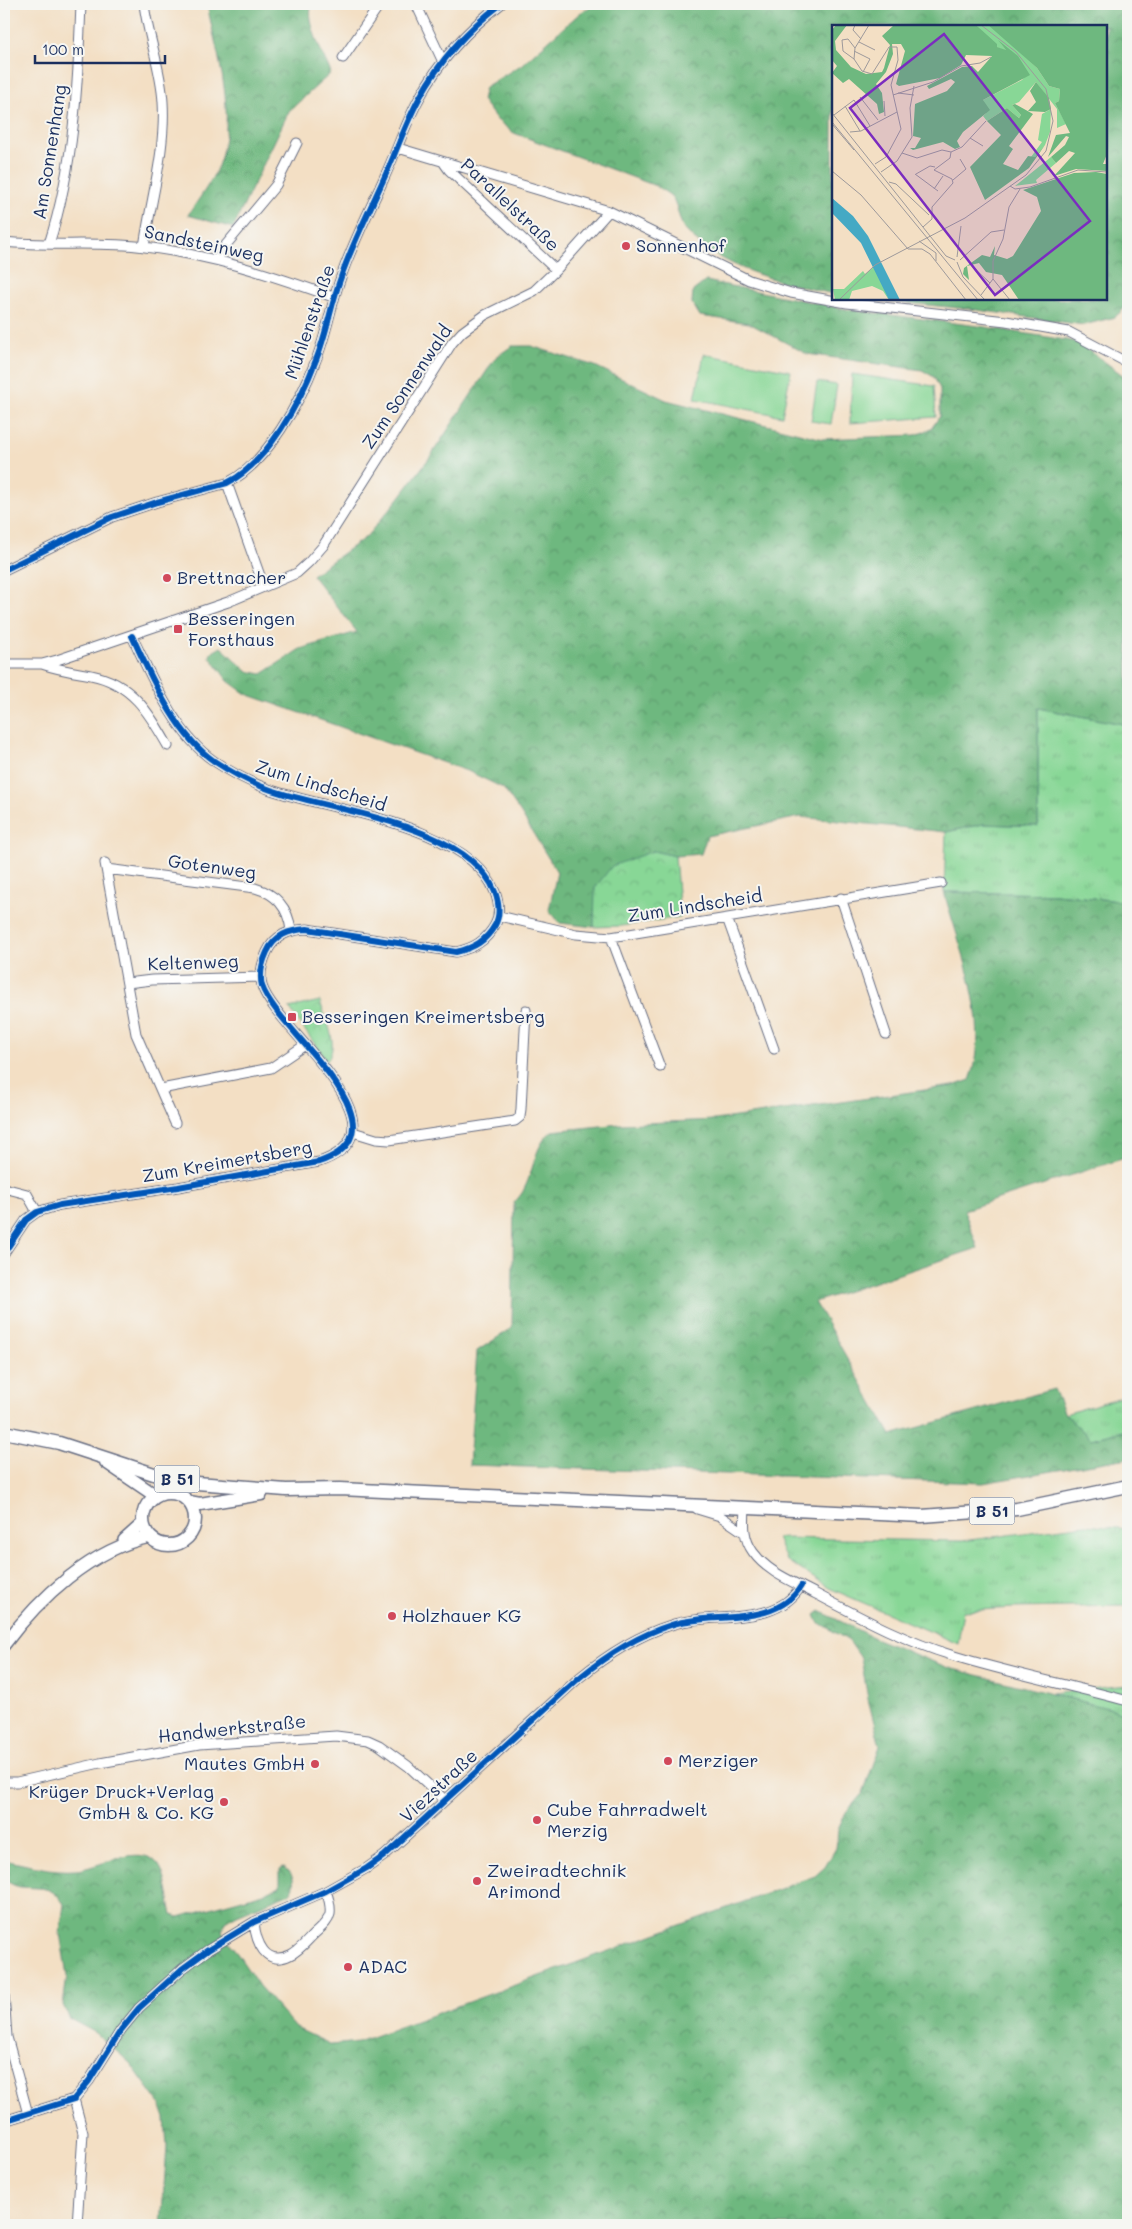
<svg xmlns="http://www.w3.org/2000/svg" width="1132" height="2229" font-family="Mali,sans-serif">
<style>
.grass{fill:url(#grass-tufts);stroke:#52837a}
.forest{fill:url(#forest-crowns);stroke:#44746e}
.park{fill:url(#park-crowns);stroke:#52837a}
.pitch{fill:#88d796;stroke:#52837a}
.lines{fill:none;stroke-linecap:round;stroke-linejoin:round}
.minor-casing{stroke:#676d82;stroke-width:11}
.secondary-casing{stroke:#676d82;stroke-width:14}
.primary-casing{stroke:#676d82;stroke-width:15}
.minor{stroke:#fff;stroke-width:9}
.secondary{stroke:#fff;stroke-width:11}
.primary{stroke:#fff;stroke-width:12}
.cycleway-casing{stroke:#f6f6f2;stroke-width:9}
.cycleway{stroke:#0057b8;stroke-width:6}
.poi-dot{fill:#d1495b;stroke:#f6f6f2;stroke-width:2}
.labels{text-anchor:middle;stroke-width:4;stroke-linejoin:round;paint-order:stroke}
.shield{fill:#f6f6f2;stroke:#5d6b8a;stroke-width:1}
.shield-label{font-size:16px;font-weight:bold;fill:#1b2f5e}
.street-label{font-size:18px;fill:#1b2f5e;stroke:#f6f6f2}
.poi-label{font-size:18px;fill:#1b2f5e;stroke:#f6f6f2;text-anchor:start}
.inset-road{fill:none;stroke:#9d999b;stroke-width:1}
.view{fill:#7b2cbf;fill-opacity:0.15;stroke:#7b2cbf;stroke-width:2.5}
.inset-edge{fill:none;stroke:#1b2f5e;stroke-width:2.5}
</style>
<defs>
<pattern id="grass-tufts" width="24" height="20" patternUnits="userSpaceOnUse" patternTransform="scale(1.25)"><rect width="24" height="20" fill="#88d796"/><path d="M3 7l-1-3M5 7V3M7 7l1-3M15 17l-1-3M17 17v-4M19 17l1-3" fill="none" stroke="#75b984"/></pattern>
<pattern id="forest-crowns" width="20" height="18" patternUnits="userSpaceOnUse" patternTransform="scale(1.25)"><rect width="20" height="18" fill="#6eb87f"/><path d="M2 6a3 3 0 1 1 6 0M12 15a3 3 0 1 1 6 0" fill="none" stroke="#5a966b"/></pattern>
<pattern id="park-crowns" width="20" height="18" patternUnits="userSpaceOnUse" patternTransform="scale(1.25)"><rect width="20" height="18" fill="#88d796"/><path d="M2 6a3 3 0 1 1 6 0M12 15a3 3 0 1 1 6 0" fill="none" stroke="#75b984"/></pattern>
</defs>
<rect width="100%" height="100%" fill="#f6f6f2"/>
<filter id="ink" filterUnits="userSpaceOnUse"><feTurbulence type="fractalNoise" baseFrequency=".02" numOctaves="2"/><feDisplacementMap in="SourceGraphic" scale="10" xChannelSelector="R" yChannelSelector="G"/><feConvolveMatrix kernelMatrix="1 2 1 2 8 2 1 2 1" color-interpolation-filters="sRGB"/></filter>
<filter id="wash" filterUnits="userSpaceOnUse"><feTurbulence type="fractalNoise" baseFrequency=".0096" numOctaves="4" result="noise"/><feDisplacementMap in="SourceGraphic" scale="20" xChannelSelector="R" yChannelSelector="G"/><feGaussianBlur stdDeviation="1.12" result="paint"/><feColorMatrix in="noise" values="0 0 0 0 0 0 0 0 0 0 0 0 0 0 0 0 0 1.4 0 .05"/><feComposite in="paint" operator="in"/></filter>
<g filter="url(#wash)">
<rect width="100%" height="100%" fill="#f3dfc4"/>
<path class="grass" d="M1038 708 1128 725V902L1056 894 944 892 946 832 983 824 1038 826Z
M1128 1395V1430L1091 1439 1065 1414Z
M1086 1525 1128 1529V1606L1013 1608 963 1611 958 1644 829 1588 786 1560 777 1538 962 1541Z
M1127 1685 1128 1715 1052 1693Z"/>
<path class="forest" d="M207 4H312C305 22 324 56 331 73L289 111 233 228 188 215C198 200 211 183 218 166 238 114 217 56 207 4Z
M595 4H1128V305L1115 317 1084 325 970 309 862 299H1106V26H833V294C782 282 725 271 687 232 678 223 679 207 672 197 668 193 660 189 656 186L514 133 497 120 482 100 485 87 521 65 580 13Z
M706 281 851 310 978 326 1078 342 1128 379V725L1038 708V826L983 824 946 832 800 817 707 836 701 854 675 856 653 851 595 888 594 927 560 923 549 910 557 872 520 812 503 788 470 772 246 694 228 681 210 657 211 653 221 647 247 671 262 674 300 649 357 632 312 575 366 537 399 498 430 457 496 357 512 346H531L595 366 666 400 823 439 916 435 931 429 940 416V389L934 377 922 370 807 354 749 323 700 316 692 303 693 291Z
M944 892 1056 894 1128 902V1157L964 1210 978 1248 815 1302 891 1435 1054 1389 1065 1414 1091 1439 1128 1430V1458L983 1483 469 1465 477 1351 512 1328 514 1203C518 1198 523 1193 525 1187 535 1167 534 1146 552 1131L620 1124 715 1120 953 1086 970 1080C993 1026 959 946 944 892Z
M820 1611 874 1638 949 1668 1112 1709 1128 1715V2225H161L167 2147 165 2118 160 2104 130 2063 96 2033 70 2019 63 2005 67 1976 60 1933 64 1904C51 1885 43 1889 22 1887 16 1887 10 1883 4 1880V1860C28 1865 52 1872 76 1870 99 1868 139 1843 157 1863 166 1872 169 1902 172 1915L179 1917 267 1892 280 1886V1869L284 1867C294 1874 296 1882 290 1893L237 1915 225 1922 222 1931 259 1986 296 2028 332 2045 358 2042 815 1876 825 1867 836 1848 838 1830 846 1812 863 1793 880 1746 868 1699 861 1658 849 1641 818 1622 815 1615Z"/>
<path class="park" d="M653 851 675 856 680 917 622 926 594 927 595 888 612 866Z
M320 1001C325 1019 340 1044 327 1061L289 1008Z"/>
<path class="pitch" d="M704 354 791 371 782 416 695 399Z
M852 374 934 386 936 417 850 423Z
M817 382 837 385 831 424 811 421Z"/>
</g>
<g filter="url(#ink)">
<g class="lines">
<g class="minor-casing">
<path id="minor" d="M144 4C148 37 161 68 163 102 166 150 151 199 144 247
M416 4 443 62
M343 58 380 4
M398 148 609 211 749 280 791 293 847 303 1006 321 1069 332 1128 363
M444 163 449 170 556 270
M4 242C51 247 98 241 145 247 211 255 272 275 333 297
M49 244C74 166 78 85 81 4
M217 260 225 246 276 185 297 143
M227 483 264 587
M4 570 112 517 157 502 227 483C267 464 301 400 316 360 327 333 331 304 341 277 353 242 370 210 385 176 397 150 406 122 420 97 440 60 468 29 501 4
M4 664H42L57 660 228 602 297 573 309 562 323 546 452 343 462 332 485 315 534 291 556 270 609 211
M42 664C59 670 74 672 91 675 132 683 149 713 168 746
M105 863 136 1034 175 1123
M106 869 255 888C276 894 288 907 291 930
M841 898 886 1034
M499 916 576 934 611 937 941 883
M727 918 774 1049
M611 937 660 1067
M127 983 152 980 261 977
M161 1089 271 1068 305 1045
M353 1132 376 1139 389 1140 515 1121 520 1117 521 1109 526 1010
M4 1188 27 1194 37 1212
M4 1253 26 1220 37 1212 60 1205 178 1187 319 1162C416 1129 276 1030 262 986 259 974 262 963 267 952 275 935 289 930 307 929L456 952C474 948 486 941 495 925 501 914 499 903 495 892 469 825 333 811 271 790 251 783 232 773 214 761 175 734 152 678 132 636
M745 1508C744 1525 743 1538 753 1552 768 1573 794 1582 816 1594 860 1617 904 1641 951 1655 1009 1673 1070 1685 1128 1701
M697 1509 720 1516 745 1533
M4 1782H17L100 1763 199 1745 336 1736 368 1740 379 1745 408 1766 445 1800
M254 1922C256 1942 265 1967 290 1955 299 1951 307 1941 313 1935 320 1928 328 1923 330 1914 331 1906 329 1899 326 1891
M4 1993 7 2037 28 2114
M74 2099 83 2133 77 2225
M4 2121 74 2099 89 2081 121 2030 139 2008 182 1969 208 1950 254 1922 326 1891 367 1868 384 1856 579 1678C607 1655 636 1636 671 1625 711 1611 775 1629 801 1586"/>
</g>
<g class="secondary-casing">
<path id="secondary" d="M124 1540 143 1523
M4 1645C39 1598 91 1549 150 1537"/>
</g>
<g class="primary-casing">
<path id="primary" d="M4 1432 59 1443 157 1475 197 1483 286 1490 340 1489 922 1516 1017 1509 1128 1486
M106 1462 156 1496
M143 1519a26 26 0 1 1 52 0a26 26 0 1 1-52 0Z
M189 1502 200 1504 261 1494"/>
</g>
<use href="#minor" class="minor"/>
<use href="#secondary" class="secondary"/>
<use href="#primary" class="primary"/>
<g class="cycleway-casing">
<path id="cycleway" d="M4 570 112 517 157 502 227 483C267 464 301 400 316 360 327 333 331 304 341 277 353 242 370 210 385 176 397 150 406 122 420 97 440 60 468 29 501 4
M4 1253 26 1220 37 1212 60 1205 178 1187 319 1162C416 1129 276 1030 262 986 259 974 262 963 267 952 275 935 289 930 307 929L456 952C474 948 486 941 495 925 501 914 499 903 495 892 469 825 333 811 271 790 251 783 232 773 214 761 175 734 152 678 132 636
M4 2121 74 2099 89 2081 121 2030 139 2008 182 1969 208 1950 254 1922 326 1891 367 1868 384 1856 579 1678C607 1655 636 1636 671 1625 711 1611 775 1629 801 1586"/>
</g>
<use href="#cycleway" class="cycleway"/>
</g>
</g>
<g class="poi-dot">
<circle cx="626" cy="246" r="5"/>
<circle cx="167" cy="578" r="5"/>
<rect x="173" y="624" width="10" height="10" rx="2.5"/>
<rect x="287" y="1012" width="10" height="10" rx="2.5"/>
<circle cx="392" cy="1616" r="5"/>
<circle cx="668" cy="1761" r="5"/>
<circle cx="315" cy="1764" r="5"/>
<circle cx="224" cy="1802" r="5"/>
<circle cx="537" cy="1820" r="5"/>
<circle cx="477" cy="1881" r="5"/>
<circle cx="348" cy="1967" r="5"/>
</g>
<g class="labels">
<g class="shield">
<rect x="154.5" y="1465.5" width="45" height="27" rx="4"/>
<rect x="969.5" y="1497.5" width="45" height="27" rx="4"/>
</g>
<g class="shield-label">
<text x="177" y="1485">B 51</text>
<text x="992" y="1517">B 51</text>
</g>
<g class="street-label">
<text transform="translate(50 152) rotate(-81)" y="6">Am Sonnenhang</text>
<text transform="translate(510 205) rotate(43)" y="6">Parallelstraße</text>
<text transform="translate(204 244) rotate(12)" y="6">Sandsteinweg</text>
<text transform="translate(310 322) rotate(-71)" y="6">Mühlenstraße</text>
<text transform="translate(407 387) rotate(-56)" y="6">Zum Sonnenwald</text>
<text transform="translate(321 786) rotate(17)" y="6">Zum Lindscheid</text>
<text transform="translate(212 867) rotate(8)" y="6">Gotenweg</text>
<text transform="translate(695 906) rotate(-9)" y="6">Zum Lindscheid</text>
<text transform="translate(193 963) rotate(-2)" y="6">Keltenweg</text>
<text transform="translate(227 1162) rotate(-10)" y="6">Zum Kreimertsberg</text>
<text transform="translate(232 1729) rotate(-6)" y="6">Handwerkstraße</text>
<text transform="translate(439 1786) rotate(-43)" y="6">Viezstraße</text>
</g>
<g class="poi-label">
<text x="636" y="252">Sonnenhof</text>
<text x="177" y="584">Brettnacher</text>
<text x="188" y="625">Besseringen<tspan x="188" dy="21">Forsthaus</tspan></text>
<text x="302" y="1023">Besseringen Kreimertsberg</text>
<text x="402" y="1622">Holzhauer KG</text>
<text x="678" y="1767">Merziger</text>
<text x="305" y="1770" text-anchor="end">Mautes GmbH</text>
<text x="214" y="1798" text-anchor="end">Krüger Druck+Verlag<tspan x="214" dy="21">GmbH &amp; Co. KG</tspan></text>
<text x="547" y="1816">Cube Fahrradwelt<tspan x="547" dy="21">Merzig</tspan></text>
<text x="487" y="1877">Zweiradtechnik<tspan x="487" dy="21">Arimond</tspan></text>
<text x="358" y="1973">ADAC</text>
</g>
</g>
<g transform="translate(832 25)">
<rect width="275" height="275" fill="#f3dfc4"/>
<path d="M144 0H156L169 9 205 43 217 61 228 64 227 76 223 78 234 99 225 103V84L204 57 187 77 180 80 189 90 187 93 175 83 155 96 151 91 154 88 151 75 190 55 196 48 167 16 175 26 164 22ZM219 84 218 107 213 120 203 132H199L210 117 206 115 210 89ZM219 132 224 138 204 155 205 158 183 161ZM43 241 57 275 51 266 40 261 20 266 17 275H3L1 264H12L31 246 33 249Z" fill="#88d796"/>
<path d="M4 0H15L3 16 4 25 19 42 34 49 50 47 52 43 58 20 50 11 62 0H144L165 19V22L174 25 166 15 186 31 198 50 151 75 158 85 131 107 125 116 128 122 123 124 111 117 81 125 78 123H83L89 113 81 111 83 79 115 66 123 57 119 54 97 64 95 61 130 42 140 41 146 47 160 31 134 30 129 40 108 53 67 61 64 59 73 26 69 19H60L61 29 54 47 44 59 50 68 52 87 47 89 45 79 17 54 11 58 0 48 5 41 0 35V5ZM156 0H275V129L271 139H275V146L244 144 222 151 243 128 237 126 224 138 219 132 233 120 237 112 234 111 216 132 224 110 238 108 223 78 227 76 228 64 217 61 205 43ZM204 57 217 73 219 84 213 87 196 86 204 77 198 66ZM183 79 201 89 177 121 181 124 171 139 186 145 196 131 203 132 213 120 197 143 153 175 138 142 169 110 155 96 175 83 187 93 189 90 180 80ZM264 147 275 149V275H187L170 250 154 247 147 238 135 241 137 255 131 249 132 243 150 230 158 232 163 221 162 230 175 234 181 231 209 186 205 172 191 165 242 148Z" fill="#6eb87f"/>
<path d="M0 173 21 191 36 211 68 275H57L29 218 0 188Z" fill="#45a9c4"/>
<path class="inset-road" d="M23 0 21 5 29 14M37 0 23 23 22 34 30 46 40 49 57 22H65L66 35 59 60 69 104 54 132 43 139M27 17 43 25M22 26 38 34 31 47M22 34 11 26 10 15 16 14 23 23M66 68 82 70M61 70 101 57 129 41 148 38 159 32M28 72 46 95M52 76 53 91M13 81 28 106M0 88 114 231 123 235M2 90 22 75 38 101M0 97 146 275M0 99 22 125M18 107 29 106 65 87M138 113 151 121M70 128 85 133 110 125 119 127 130 122 154 96M0 146 29 170 76 224H90L98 229 134 275M49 147 65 136 80 112 78 83 82 61M83 149 106 166M84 149 98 141 103 142M121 155 134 144 128 134M57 157 64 159 97 190M178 161 183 164 198 162 246 145 275 147M102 164 111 151M91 202 100 194V182L121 158 120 154 102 145 118 133 119 127M87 216 104 228V236M125 232 129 201M128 235 159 207 172 205M125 237 131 252 153 275M141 242 158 258M161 254 178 275M149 270 161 254V236L171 214 177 182 188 164M7 275 43 240 133 193 194 150 214 126 221 96 214 64 184 27 149 0"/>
<path class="view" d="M112 9 258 196 163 270 18 83Z"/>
<rect width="275" height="275" class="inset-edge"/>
</g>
<rect width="1132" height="2229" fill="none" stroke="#f6f6f2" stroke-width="20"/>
<path d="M35 55v8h130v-8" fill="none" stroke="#1b2f5e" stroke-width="2.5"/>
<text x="42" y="55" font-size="15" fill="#1b2f5e" stroke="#f6f6f2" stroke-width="4" paint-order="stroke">100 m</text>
</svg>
